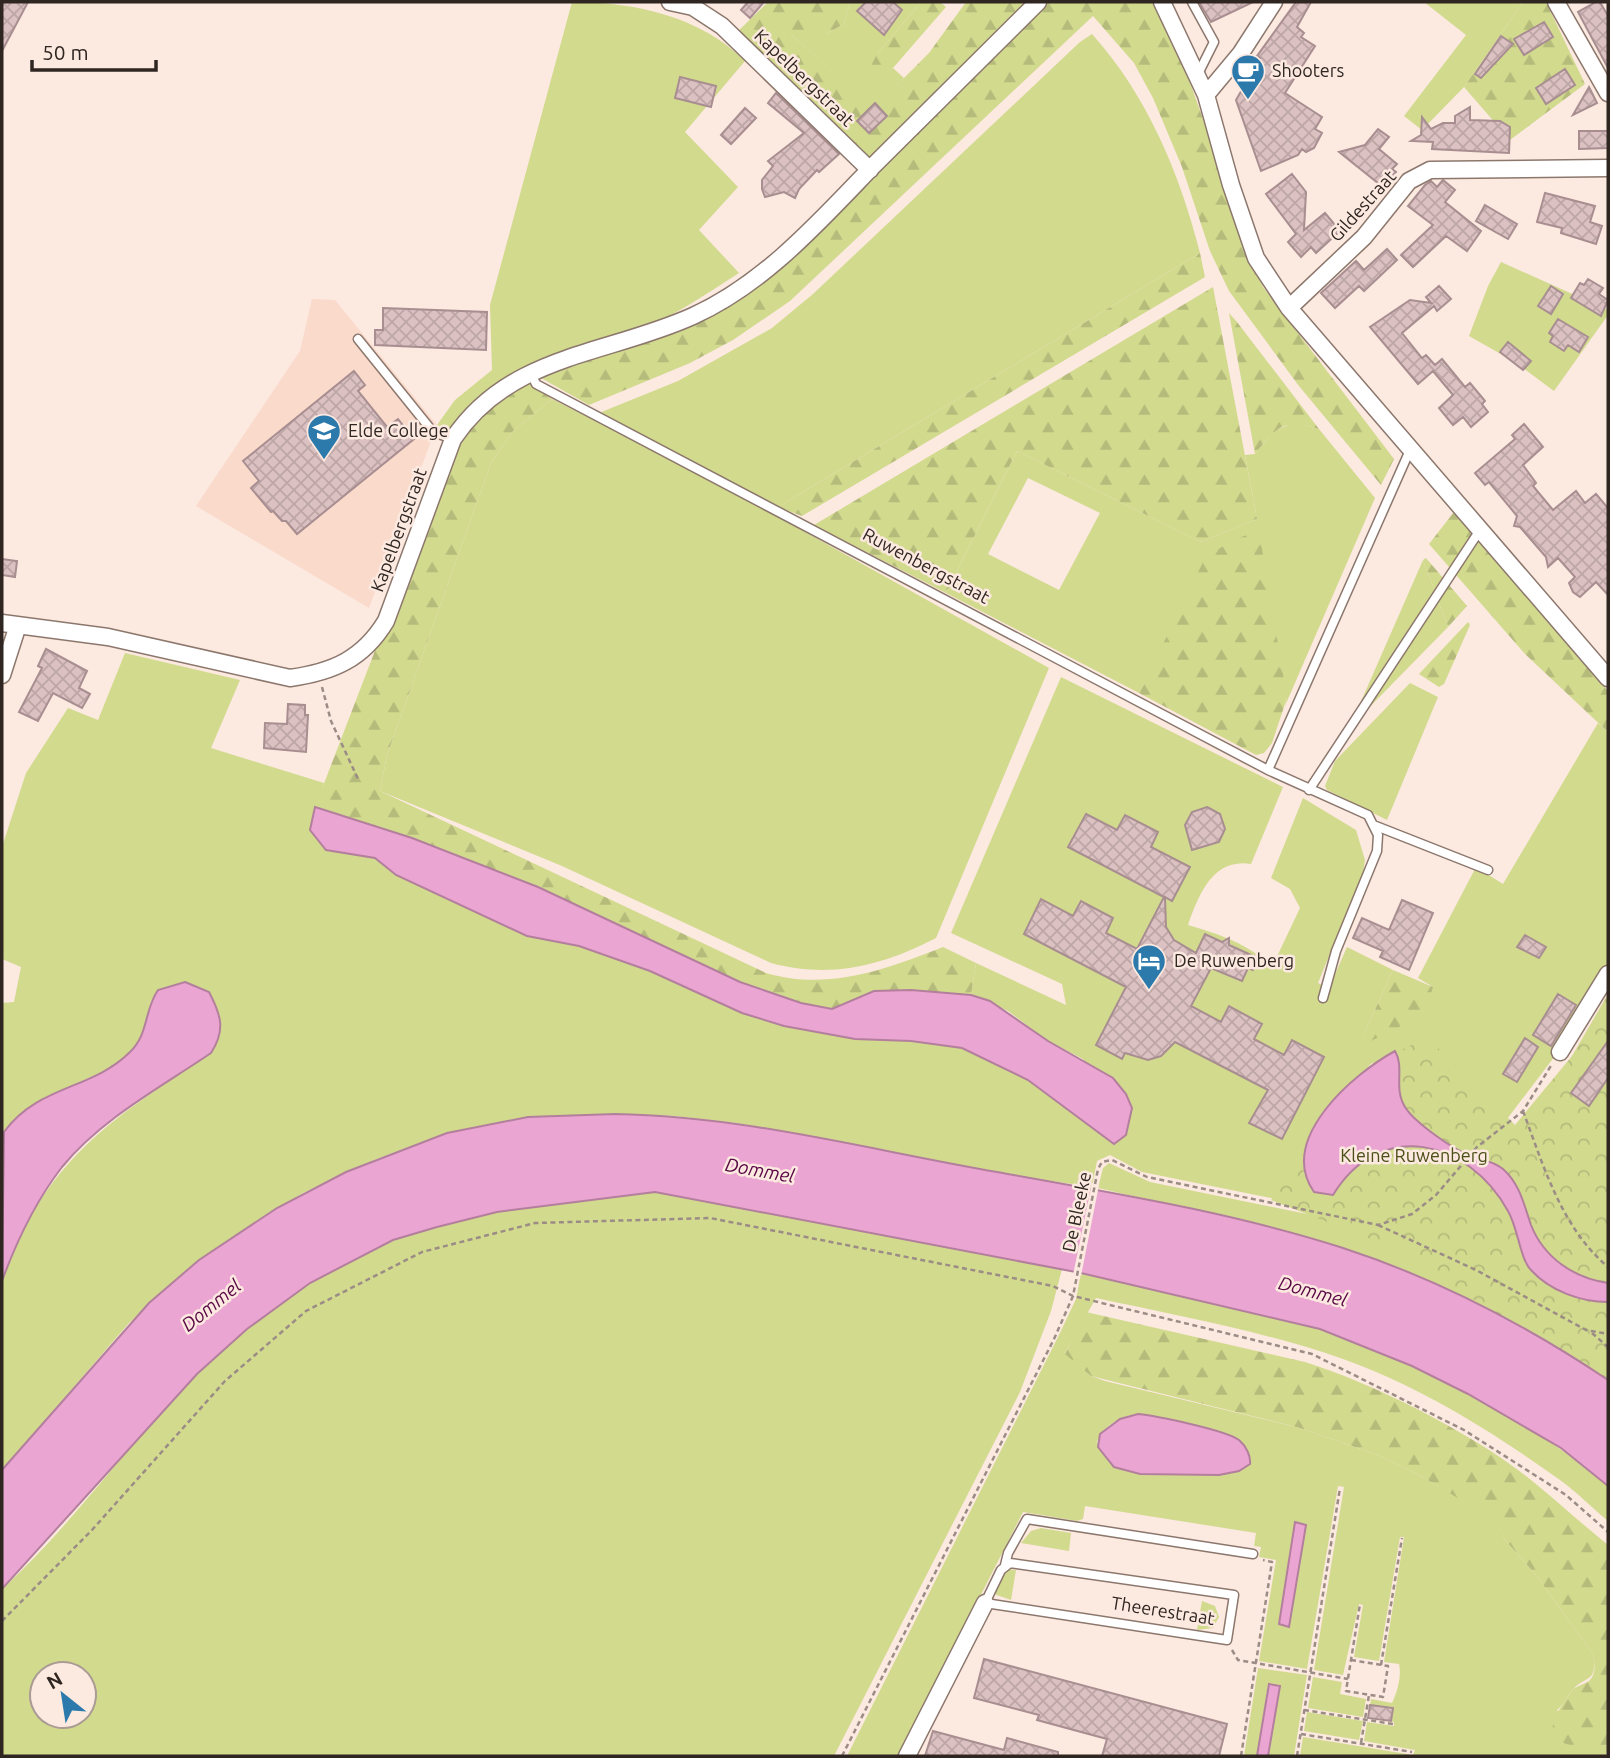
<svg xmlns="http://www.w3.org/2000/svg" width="1610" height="1758" font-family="Ubuntu,sans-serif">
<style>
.built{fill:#fadacb}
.grass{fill:#d2da8e;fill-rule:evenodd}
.forest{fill:url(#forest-firs)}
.park{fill:url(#park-crowns)}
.water{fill:#eba5d2;stroke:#b37f9d;stroke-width:2}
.pier{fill:#fce9e0}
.building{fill:url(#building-cross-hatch);stroke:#a88e90;stroke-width:2}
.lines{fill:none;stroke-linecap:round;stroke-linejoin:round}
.service-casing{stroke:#8c776d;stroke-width:11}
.minor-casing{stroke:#8c776d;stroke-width:19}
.path{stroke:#9b8c86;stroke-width:2.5;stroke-dasharray:5 3.5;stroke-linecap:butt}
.service{stroke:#fff;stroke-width:8}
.minor{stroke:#fff;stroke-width:16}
.labels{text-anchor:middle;stroke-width:5;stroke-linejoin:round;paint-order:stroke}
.poi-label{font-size:18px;fill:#2f2622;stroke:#fce9e0;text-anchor:start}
.street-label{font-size:18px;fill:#2f2622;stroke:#fce9e0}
.park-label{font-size:18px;fill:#4b4f17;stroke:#fce9e0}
.water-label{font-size:19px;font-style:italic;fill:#590745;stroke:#fce9e0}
</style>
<defs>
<pattern id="forest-firs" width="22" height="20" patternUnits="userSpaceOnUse" patternTransform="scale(1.75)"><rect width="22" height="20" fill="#d2da8e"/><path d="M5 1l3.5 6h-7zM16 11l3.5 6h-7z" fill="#b5bb7a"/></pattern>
<pattern id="park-crowns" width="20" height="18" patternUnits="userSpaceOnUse" patternTransform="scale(1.75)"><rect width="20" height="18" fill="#d2da8e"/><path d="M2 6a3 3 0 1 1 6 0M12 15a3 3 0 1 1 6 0" fill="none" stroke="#b5bb7a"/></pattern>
<pattern id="building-cross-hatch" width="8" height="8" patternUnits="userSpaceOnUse" patternTransform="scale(1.75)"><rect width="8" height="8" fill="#dcc1c2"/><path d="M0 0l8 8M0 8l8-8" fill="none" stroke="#bda6a6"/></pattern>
</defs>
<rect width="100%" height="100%" fill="#fce9e0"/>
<path class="built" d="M312 299 335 300 437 425 369 608 196 506 300 351Z"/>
<path class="grass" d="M572 2C634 2 700 16 745 61L685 132 738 187 699 230 739 273C705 295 669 319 631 334 566 360 495 363 455 428L446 430 437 425 455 400 492 370 490 305Z
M850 2H921L877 54 878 77 893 68 904 78 873 110 790 33 826 34 844 24Z
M1424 2H1523L1464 87 1422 130 1404 116 1466 35Z
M1092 34C1147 95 1180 174 1200 253L778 507 599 413 678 381 772 328 813 294 1080 42Z
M1501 262 1608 310V315L1554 391 1515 362 1469 336 1488 286Z
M552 399 699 473 1049 668 936 938C882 966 830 979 771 963L562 866 380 791 387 755 491 463 513 431Z
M1295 422 1319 429 1375 498 1285 706 1287 698 1164 646 1139 693 946 593 1017 451 1201 542 1257 519 1245 455 1255 454 1274 431ZM1028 478 1100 513 1059 590 988 554Z
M1423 560 1448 627 1351 726 1359 706Z
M125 653 240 680 211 748 324 783 310 830 326 850 375 858 396 875 527 935 579 946 650 971 742 1013 784 1026 855 1039 911 1041 962 1048 1028 1080 1114 1144 1083 1059 1048 1041 1008 1011 971 995 976 963 1066 1005 1062 984 951 933 1061 677 1283 787 1251 864C1213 858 1199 894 1188 925 1219 934 1249 944 1272 967L1300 908 1290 889 1271 878 1303 798 1356 830 1365 860 1363 873 1318 983 1329 988 1347 947 1393 970 1364 1034 1433 987 1418 978 1476 867 1503 884 1598 723 1608 732V975L1574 1031 1504 1123 1372 1063C1345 1088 1308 1116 1305 1155 1303 1172 1305 1189 1306 1205L1142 1172 1110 1155 1097 1161 1092 1187 997 1173 736 1123 674 1116 615 1114 515 1119 447 1133 374 1160 303 1193 199 1260 129 1323 2 1470C2 1410 0 1342 2 1283 3 1266 15 1245 24 1229 68 1143 134 1105 211 1053L151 1000C149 1010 149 1022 145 1032 124 1085 30 1082 2 1136V1003L14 1002 21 967 2 959V847L26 773 68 708 98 720Z
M1410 683 1438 697 1387 820 1327 790 1325 786 1335 761Z
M1109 1163 1150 1182 1385 1230 1608 1380 1374 1259 1278 1230 1098 1188 1103 1168Z
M655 1192 1062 1269 1051 1311 1020 1392 834 1756H2V1589C74 1524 129 1441 199 1373 254 1319 321 1267 395 1240 478 1209 568 1202 655 1192ZM42 1674H84V1716H42Z
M1081 1273C1160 1290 1241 1305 1319 1329 1422 1361 1526 1417 1608 1486V1521C1592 1508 1577 1492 1560 1480 1493 1432 1421 1387 1343 1359 1263 1331 1179 1316 1096 1298L1065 1353 1091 1376 1105 1381 1300 1428 1378 1455 1421 1476 1496 1520 1505 1540 1536 1575 1593 1654C1598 1685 1585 1674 1572 1691 1566 1698 1564 1704 1557 1710L1607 1749 1606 1756H1300L1303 1737 1413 1755 1415 1750 1364 1741 1367 1722 1394 1726V1722L1368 1718 1371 1699 1392 1703C1397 1693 1402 1676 1399 1664L1384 1662 1404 1537H1400L1379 1661 1354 1657 1363 1605 1359 1604 1343 1675 1314 1670 1344 1487 1338 1486 1307 1669 1259 1661 1276 1560 1259 1557 1261 1547 1254 1546 1256 1533 1085 1506 1083 1519 1077 1521 1023 1512 899 1756H847L1058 1337 1076 1299ZM1138 1414 1236 1438 1251 1460 1210 1475 1140 1474 1114 1467 1097 1442C1104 1425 1120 1416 1138 1414ZM1296 1522 1306 1525 1289 1626 1279 1624Z
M1041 1528 1071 1533 1069 1551 1021 1543 1031 1531Z
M1007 1569 1016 1570 1011 1600 994 1594Z
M1202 1601 1215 1606 1219 1617 1213 1628 1197 1630Z
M1258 1668 1307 1675 1294 1756H1268L1280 1686 1268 1685 1257 1756H1244Z
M1313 1677 1342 1682 1340 1694 1366 1699 1363 1717 1308 1708Z
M1307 1712 1363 1721 1359 1740 1304 1731Z"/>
<path class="forest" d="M768 2H850L844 24 826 34H791L873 109 929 53 966 2H1029L865 162 735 34Z
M921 2H940L946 7 893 68 878 78 870 68 877 54Z
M1046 2H1154L1186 71 1220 167 1237 231 1263 287 1394 459 1381 485 1299 386 1229 291 1210 251 1182 167 1153 98 1134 63 1093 16 790 301 733 340 690 363 589 405 534 374 722 307 853 192Z
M1523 2H1546L1585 84 1510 140 1464 87Z
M1200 253 1205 277 802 516 778 507Z
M1213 287 1257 519 1201 542 1017 451 946 593 814 525Z
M1229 313 1237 322 1319 429C1283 417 1276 428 1255 454Z
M529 377 540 391 552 399 513 431 491 463 387 755 380 791 766 973C828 991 885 970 943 947L976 963 971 995 911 990 874 991 832 1009 801 1003 740 982 538 887 412 838 315 807 376 648 391 622 466 427Z
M1454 512 1608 691V732L1525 654 1429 544Z
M1259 531 1287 698 1272 743 1264 753 1256 755 1139 693 1206 556 1238 538Z
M1426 558 1467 606 1448 627 1423 560Z
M1468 622 1470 625 1444 684 1439 687 1419 674Z
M1393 970 1433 987C1424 1021 1400 1026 1371 1041L1365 1040 1364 1034Z
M1086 1312 1305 1362C1373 1383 1476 1435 1531 1480 1557 1501 1582 1524 1608 1545V1756L1607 1749C1555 1747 1534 1740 1572 1691 1576 1685 1585 1685 1590 1680 1597 1672 1594 1663 1593 1654L1536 1575 1505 1540 1496 1521 1421 1476 1378 1455 1300 1428 1091 1376 1065 1354Z"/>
<path class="park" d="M1608 994V1387L1396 1249 1271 1200 1354 1074 1427 1037 1515 1125 1572 1056Z"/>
<path class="water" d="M315 807 412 838 538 887 740 982 801 1003 832 1009 874 991 911 990 971 995 990 1001 1048 1041 1113 1078 1126 1094 1132 1108 1126 1135 1114 1144 1028 1080 962 1048 911 1041 855 1039 784 1026 742 1013 650 971 579 946 527 936 396 875 375 858 326 850 310 830Z
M185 982 209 992C221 1015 226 1030 211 1053 161 1087 101 1119 62 1167 35 1202 17 1240 2 1281L4 1132C38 1085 92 1090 130 1052 149 1034 144 1010 158 990Z
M1395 1051C1405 1068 1393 1088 1405 1107 1414 1122 1456 1152 1474 1157 1484 1161 1493 1161 1503 1169 1520 1184 1524 1205 1531 1225 1544 1258 1574 1278 1608 1283V1302C1581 1302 1550 1291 1531 1270 1520 1259 1518 1228 1508 1211 1468 1139 1380 1118 1333 1195L1314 1192C1277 1139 1353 1074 1395 1051Z
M615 1114C745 1116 870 1150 997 1172 1113 1193 1231 1212 1343 1248 1438 1279 1526 1325 1608 1380V1486L1561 1448 1468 1394 1412 1366 1320 1329 1081 1273 655 1192 497 1212 437 1227 393 1240 310 1283 247 1329 197 1374 2 1589V1470L149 1303 199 1260 277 1208 346 1172 447 1133 528 1117Z
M1138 1414C1157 1416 1225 1430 1239 1440 1246 1446 1251 1456 1250 1464L1239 1471 1219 1475 1140 1474 1114 1467 1098 1447 1100 1434 1120 1419Z
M1295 1522 1306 1525 1289 1627 1279 1624Z
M1269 1684 1280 1686 1268 1756H1257Z"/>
<path class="pier" d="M1092 1183 1099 1185 1081 1276 1073 1275Z"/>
<path class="building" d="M2 2H28L2 51Z
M748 2H764L750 18 741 10Z
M866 2H893L902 10 884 35 857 11Z
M1199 2H1253L1211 22Z
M1296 2H1311L1297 27 1304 33 1301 37 1315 46 1285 93 1322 117 1315 129 1322 133 1314 148 1306 152 1302 149 1298 155 1261 171 1236 100 1260 58 1257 56Z
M1596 2H1600L1608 16V68L1578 12Z
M1544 22 1553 37 1524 55 1514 39Z
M1501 36 1513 44 1481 78 1475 74Z
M1565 69 1575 85 1546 104 1536 88Z
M680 77 716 86 711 107 675 98Z
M1589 87 1597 103 1573 115Z
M776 93 839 154 819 172 817 170 799 189 795 198 784 192 765 197 762 189V180L773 166 768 161 804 133 768 103Z
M875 103 887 116 869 133 857 121Z
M1470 107V120L1500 121 1510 127 1509 153 1432 149 1433 142 1411 141 1421 135 1422 117 1431 129 1443 123H1455V116Z
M745 108 756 118 731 144 721 135Z
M1378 129 1389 137 1379 149 1397 164 1392 169 1396 172 1383 187 1339 152 1365 145Z
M1579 131H1608V148L1579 149Z
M1292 174 1306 192 1304 230 1325 213 1340 231 1316 253 1311 247 1301 257 1288 242 1296 234 1266 194Z
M1443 180 1455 190 1445 202 1481 231 1467 251 1446 236 1413 267 1401 255 1433 225 1408 206 1425 185 1431 181 1437 187Z
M1545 193 1595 206 1590 222 1602 226 1596 244 1561 233 1562 228 1537 222Z
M1485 205 1517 224 1508 239 1476 221Z
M1387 249 1397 260 1364 291 1359 286 1335 308 1321 293 1356 261 1364 270Z
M1588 279 1603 288 1599 294 1608 300 1601 316 1571 298 1580 283 1584 285Z
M1439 286 1451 299 1437 311 1434 306 1402 333 1422 358 1426 355 1435 365 1442 359 1465 387 1470 383 1485 401 1482 404 1488 412 1471 427 1463 417 1453 425 1439 408 1453 395 1433 371 1418 384 1370 327 1410 300 1431 303 1426 297Z
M1551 286 1563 294 1551 314 1538 306Z
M383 308 487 312 486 350 375 345V330H383Z
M1558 319 1588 337 1579 352 1568 345 1564 351 1550 342 1553 336 1549 333Z
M1508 342 1531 361 1523 370 1500 352Z
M354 371 365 385 358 391 387 427 398 419 414 439 297 534 286 521H282L273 511 271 512 251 488 259 481 243 461Z
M1524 424 1543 447 1523 465 1536 483 1533 486 1553 510 1576 491 1585 503 1596 494 1608 508V595L1596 582 1580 597 1573 592 1569 583 1575 577 1558 558 1548 567 1546 557 1520 527 1514 526 1517 516 1489 482 1485 485 1475 473 1515 439 1512 435Z
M2 559 17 561 15 577 2 575Z
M46 649 87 671 79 688 90 694 82 708 53 693 38 721 19 712 42 668 38 666Z
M288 704 305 705V715H308L306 752 264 748 265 723 287 724Z
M1207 807 1220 814 1225 829 1219 842 1192 850 1185 825 1192 812Z
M1086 814 1117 830 1125 815 1158 832 1151 847 1190 867 1172 901 1165 897 1166 927 1174 940 1196 953 1205 934 1222 942 1229 938V945L1258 958 1253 970 1248 968 1242 981 1211 968 1191 1006 1221 1022 1229 1006 1262 1024 1254 1039 1284 1055 1292 1040 1324 1057 1282 1139 1249 1123 1268 1090 1175 1042 1161 1056 1148 1060 1125 1053 1122 1059 1096 1045 1126 987 1024 934 1041 899 1073 916 1081 901 1113 918 1106 933 1137 949 1164 897 1068 847Z
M1402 900 1433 913 1409 970 1380 957 1383 951 1353 938 1362 918 1389 930Z
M1525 935 1546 947 1539 958 1517 947Z
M1558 994 1576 1005 1551 1046 1533 1035Z
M1525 1038 1538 1047 1517 1082 1503 1074Z
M1608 1041V1078L1589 1106 1571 1093Z
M984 1659 1227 1724 1219 1756H1102L1107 1739 1037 1720 1039 1715 974 1698Z
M1370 1705 1393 1708 1391 1721 1368 1718Z
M933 1731 1004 1750 1007 1738 1058 1752V1756H925Z"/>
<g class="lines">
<g class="service-casing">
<path id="service" d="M1192 2 1214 42 1197 76
M358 339 433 432 453 439
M530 371 536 384 1268 770 1368 815 1378 835 1377 851 1336 951 1323 998
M1268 770 1410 450
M1309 790 1480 530
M1376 826 1488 870
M1010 1563 1234 1595 1227 1640 985 1603 1001 1570Z
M1005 1565 1008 1553 1027 1519 1253 1554"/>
</g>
<g class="minor-casing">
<path id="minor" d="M670 2 693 7 722 26 870 170
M1162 2 1206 95 1231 185 1256 258 1289 308 1608 678
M1556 2 1608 93
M1206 95 1241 53 1274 2
M1289 308 1364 237 1409 181 1430 170 1608 168
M2 623 108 637 290 678C333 672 363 659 386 621L453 439C510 354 607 355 693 316 764 284 819 222 872 167 927 112 983 57 1038 2
M2 675 18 625
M1560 1052 1608 974
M907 1756 985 1603"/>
</g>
<path class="path" d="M322 687 331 721 359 781
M1523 1111C1544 1167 1561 1227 1608 1267
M1378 1225 1476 1270 1586 1330 1608 1334
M1592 1333 1608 1347
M2 1621 92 1530 225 1381 306 1311 422 1252 535 1223 710 1218 1053 1286 1073 1296 1312 1354 1464 1430 1566 1495 1608 1532
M1232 1650 1238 1660 1348 1679
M1351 1660 1388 1666 1383 1697 1346 1691 1360 1604
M1381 1665 1402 1538
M1304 1710 1393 1724
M1301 1734 1412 1752
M1361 1743 1369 1695
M842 1756 1054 1339 1073 1296 1098 1169 1102 1162 1112 1160 1147 1177 1378 1225 1412 1214 1436 1195 1477 1147 1523 1111 1552 1064
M1241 1756 1272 1562 1263 1560
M1297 1756 1340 1488"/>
<use href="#service" class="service"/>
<use href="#minor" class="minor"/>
</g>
<defs>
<g id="cafe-pin" transform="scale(1.75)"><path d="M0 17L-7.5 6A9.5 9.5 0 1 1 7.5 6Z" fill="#2c79ab" stroke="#fce9e0"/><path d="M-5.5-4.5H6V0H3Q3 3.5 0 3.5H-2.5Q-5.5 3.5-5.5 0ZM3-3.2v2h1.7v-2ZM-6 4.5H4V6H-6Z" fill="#fff"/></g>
<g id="school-pin" transform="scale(1.75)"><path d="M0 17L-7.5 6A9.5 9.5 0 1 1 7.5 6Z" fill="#2c79ab" stroke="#fce9e0"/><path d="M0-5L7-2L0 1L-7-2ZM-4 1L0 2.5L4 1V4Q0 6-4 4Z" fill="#fff"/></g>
<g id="hotel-pin" transform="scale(1.75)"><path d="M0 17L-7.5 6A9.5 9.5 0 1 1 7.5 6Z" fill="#2c79ab" stroke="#fce9e0"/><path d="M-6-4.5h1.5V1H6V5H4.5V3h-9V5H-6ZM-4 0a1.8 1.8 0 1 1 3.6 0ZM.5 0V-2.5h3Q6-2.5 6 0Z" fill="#fff"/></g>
</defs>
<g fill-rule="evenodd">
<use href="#cafe-pin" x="1248" y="71"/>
<use href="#school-pin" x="324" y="431"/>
<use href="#hotel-pin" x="1149" y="961"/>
</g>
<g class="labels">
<g class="poi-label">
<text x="1272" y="77">Shooters</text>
<text x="348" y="437">Elde College</text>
<text x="1174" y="967">De Ruwenberg</text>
</g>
<g class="street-label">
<text transform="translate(804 78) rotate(44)" y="6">Kapelbergstraat</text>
<text transform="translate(1363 206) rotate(-48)" y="6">Gildestraat</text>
<text transform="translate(399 530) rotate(-70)" y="6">Kapelbergstraat</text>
<text transform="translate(926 566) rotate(28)" y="6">Ruwenbergstraat</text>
<text transform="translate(1077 1212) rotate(-78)" y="6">De Bleeke</text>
<text transform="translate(1163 1611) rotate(9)" y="6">Theerestraat</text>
</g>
<g class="park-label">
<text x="1414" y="1162">Kleine Ruwenberg</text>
</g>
<g class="water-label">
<text transform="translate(760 1170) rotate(10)" y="7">Dommel</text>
<text transform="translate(1313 1291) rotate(15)" y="7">Dommel</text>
<text transform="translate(211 1305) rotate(-39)" y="7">Dommel</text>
</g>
</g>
<rect width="1610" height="1758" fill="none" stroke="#2f2622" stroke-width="7"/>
<g transform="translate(63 1695) rotate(330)"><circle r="33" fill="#fce9e0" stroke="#aa9b94" stroke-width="2"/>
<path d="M0-5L12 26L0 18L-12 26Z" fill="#2c79ab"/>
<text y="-10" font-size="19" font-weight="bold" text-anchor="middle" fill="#2f2622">N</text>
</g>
<path d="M32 60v10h124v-10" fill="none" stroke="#2f2622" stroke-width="3.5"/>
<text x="42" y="60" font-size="21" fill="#2f2622" stroke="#fce9e0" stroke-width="5" paint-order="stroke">50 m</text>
</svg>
